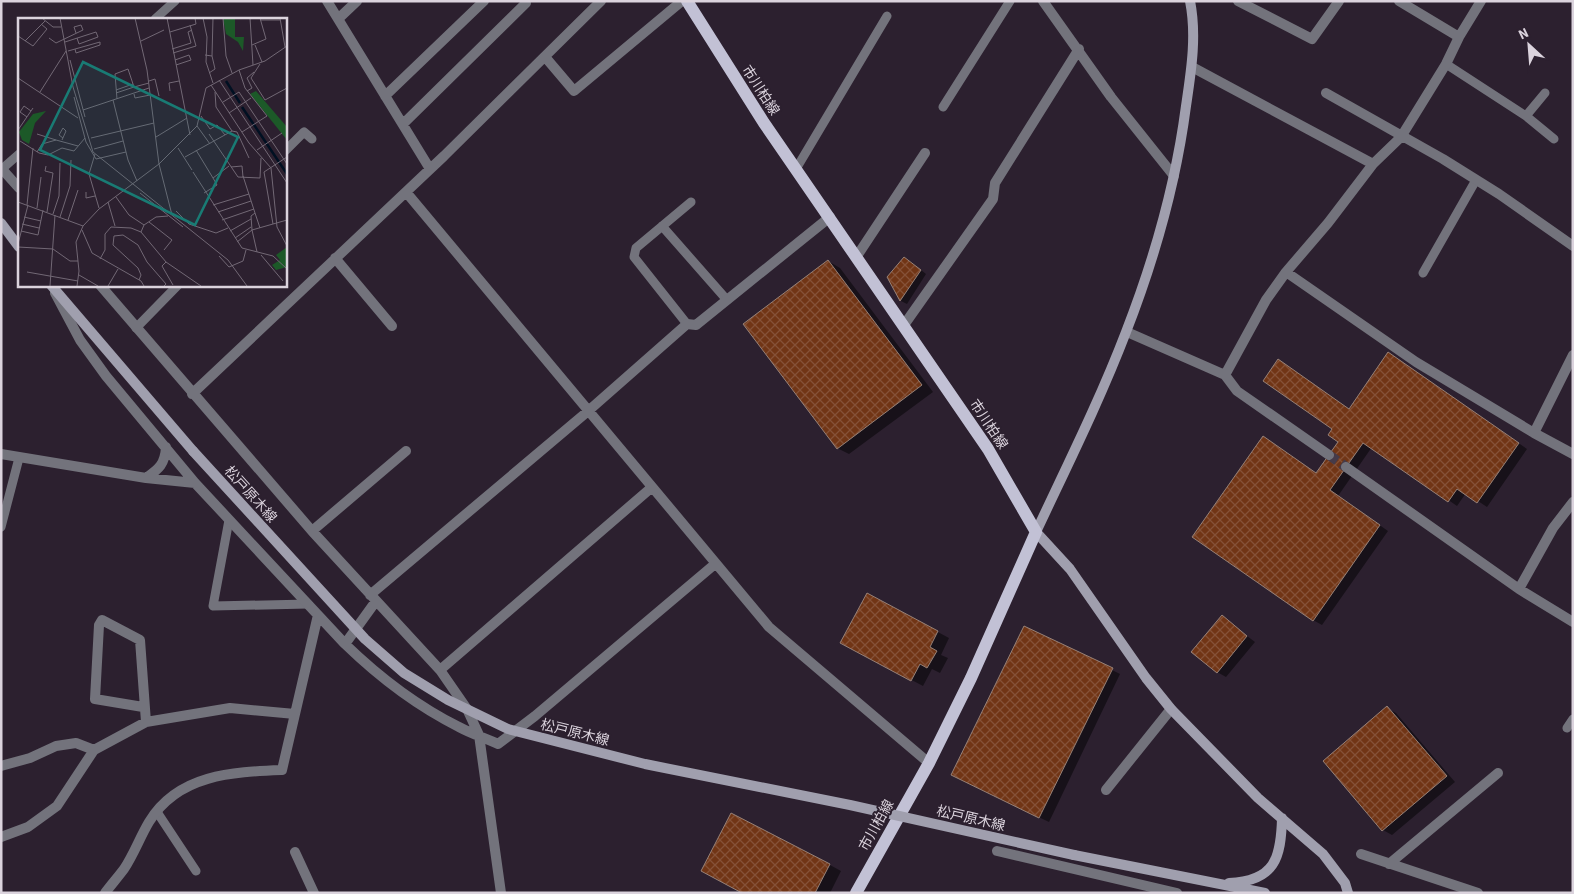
<svg xmlns="http://www.w3.org/2000/svg" width="1574" height="894" font-family="'Source Sans 3','Noto Sans JP',sans-serif">
<style>
.shadow{fill:#0007}
.building{fill:url(#building-cross-hatch);stroke:#968076}
.lines{fill:none;stroke-linecap:round;stroke-linejoin:round}
.street-tunnel{stroke:#463b49;stroke-width:10;stroke-dasharray:10 5;stroke-linecap:butt}
.lane{stroke:#73737c;stroke-width:9}
.street{stroke:#73737c;stroke-width:10}
.secondary{stroke:#a09fae;stroke-width:10}
.primary{stroke:#c2c1d5;stroke-width:12}
.secondary-bridge{stroke:#a09fae;stroke-width:10}
.labels{text-anchor:middle;stroke-width:4;stroke-linejoin:round;paint-order:stroke}
.street-label{font-size:14px;fill:#dbd3dd;stroke:#2c202f}
.inset-river{fill:none;stroke:#001022;stroke-width:2.5}
.inset-road{fill:none;stroke:#726875;stroke-width:1}
.view{fill:#197b74;fill-opacity:0.15;stroke:#197b74;stroke-width:2.5}
.inset-edge{fill:none;stroke:#dbd3dd;stroke-width:2.5}
</style>
<defs>
<pattern id="building-cross-hatch" width="8" height="8" patternUnits="userSpaceOnUse" patternTransform="scale(1.25)"><rect width="8" height="8" fill="#713515"/><path d="M0 0l8 8M0 8l8-8" fill="none" stroke="#855137"/></pattern>
</defs>
<rect width="100%" height="100%" fill="#2c202f"/>
<path class="shadow" d="M828 261 840 268 933 392 849 454 837 448Z
M910 261 926 274 907 304 901 301 889 277Z
M1389 353 1527 449 1487 507 1466 493 1457 506 1372 447 1338 496 1388 531 1322 625 1313 620 1317 474 1340 442 1349 409Z
M867 594 949 638 941 655 948 658 940 673 932 669 923 686 853 649Z
M1222 617 1255 642 1226 677 1217 672Z
M1112 670 1120 674 1049 822 961 780Z
M1387 708 1396 713 1455 782 1392 835 1383 830 1324 761Z
M830 865 841 871 830 893H743Z"/>
<path class="building" d="M904 257 921 270 900 301 887 277Z
M828 260 922 385 837 449 743 324Z
M1388 352 1519 443 1477 503 1457 489 1448 502 1363 443 1330 490 1380 525 1313 621 1192 537 1263 436 1316 473 1338 442 1328 435 1332 429 1263 381 1278 359 1349 409Z
M867 593 938 631 930 647 937 651 927 668 920 664 911 681 840 643Z
M1222 615 1247 636 1217 673 1191 652Z
M1024 626 1113 668 1039 818 951 775Z
M1387 706 1447 776 1382 831 1323 761Z
M731 813 830 864 815 893H742L701 871Z"/>
<g class="lines">
<path class="street-tunnel" d="M1329 455 1346 467"/>
<path class="lane" d="M155 19 175 1
M1446 64 1526 116 1554 139
M943 107 1010 1
M1526 116 1545 93
M285 151 304 132 312 139
M2 169 19 154
M796 169 887 16
M662 226 727 300
M1423 273 1476 180
M687 324 634 257 636 248 691 202
M136 328 178 285
M229 520 213 606 308 604
M1 527 19 458
M1567 728 1573 719
M157 812 196 871"/>
<path class="street" d="M327 1 430 169
M1043 1 1111 97 1174 176
M1238 1 1312 39 1339 1
M1399 1 1459 37
M338 19 357 1
M546 58 574 91 682 1
M1192 67 1373 164
M1326 93 1443 159 1499 194 1573 246
M385 96 484 1
M403 124 526 3
M1 168 19 188
M406 192 769 627 929 763
M857 256 925 153
M335 258 392 326
M1286 272 1416 362 1534 433 1573 355
M100 285 312 531 440 670 467 709 479 735 501 893
M55 293 80 340 106 376 195 483 345 644C379 677 417 706 459 727 472 734 485 738 498 744L535 716 715 564
M904 325 993 199 995 183 1079 49
M1127 332 1225 375 1237 391 1329 455
M1225 375 1266 300 1286 272 1328 223 1373 164 1401 137 1446 64 1459 37 1481 1
M192 394 444 156 601 1
M1534 433 1573 454
M1 454 146 478 195 483
M1346 467 1519 589 1573 622
M146 478C159 469 165 464 166 447
M312 531 406 451
M1519 589 1553 528 1573 502
M370 595 587 412 687 324 696 325 830 217
M345 644 376 601
M440 670 651 488
M143 707 95 699 99 625 102 620 140 640 146 722
M1 766 30 758 56 746 76 743 94 750
M1106 790 1171 709
M1 837 28 827 57 806 94 750 146 722 230 708 295 714
M997 851 1177 893
M295 852 314 893
M1361 854 1478 893
M1389 864 1498 773
M105 893C111 885 118 877 124 869 134 854 140 837 149 822 178 774 233 772 282 770L318 615"/>
<path class="secondary" d="M1190 1C1197 36 1191 72 1186 106 1176 183 1154 260 1126 332 1100 400 1067 466 1036 532L1070 569 1146 678 1171 709 1258 798 1323 854 1345 883 1348 893
M1 223 19 247
M51 285 193 451
M1074 855 1265 893
M1229 883C1275 881 1281 858 1282 818"/>
<path class="primary" d="M687 1 764 123 988 449 1036 532 971 678 929 763 856 893"/>
<path class="secondary-bridge" d="M193 451 365 639 404 673 448 700 508 729 645 764 850 805 1074 855"/>
</g>
<g class="labels">
<g class="street-label">
<text transform="translate(761 90) rotate(57)" y="5">市川柏線</text>
<text transform="translate(989 424) rotate(56)" y="5">市川柏線</text>
<text transform="translate(251 494) rotate(48)" y="5">松戸原木線</text>
<text transform="translate(575 732) rotate(14)" y="5">松戸原木線</text>
<text transform="translate(971 818) rotate(13)" y="5">松戸原木線</text>
<text transform="translate(876 825) rotate(-61)" y="5">市川柏線</text>
</g>
</g>
<g transform="translate(18 18)">
<rect width="269" height="269" fill="#2c202f"/>
<path d="M217 0V19H226L225 33 220 24 208 16 205 0ZM238 73 269 109V122L232 76ZM269 229V249L258 252 254 247 262 242 258 237Z" fill="#1c5928"/>
<path d="M28 93 17 105 11 126 4 122 1 114 15 96Z" fill="#1c5928"/>
<path class="inset-river" d="M208 63 222 85M224 89 269 156"/>
<path class="inset-road" d="M24 0 35 9H43M42 0 55 69 75 134 210 242 229 268M149 0 172 117M185 0 189 19 188 44 195 65M205 0 208 38 214 55M232 0 235 47M262 0 267 29M242 2H262M152 14 178 6 177 0M0 18 15 28 29 11 23 6M31 20 38 25 65 12 63 7 56 9 58 15M7 23 27 3M123 23 146 12M47 24 78 14 80 19 61 26 59 20M234 27 248 21 242 0M237 27 244 44M154 31 173 25 170 14 174 12M50 33 82 24V27L58 35 57 31M155 35 178 28 172 7M187 37 194 38 195 0M52 42 67 99M157 42 171 37 173 42 158 47M242 46 233 60 247 82 269 70M221 52 227 70 249 98 224 114M191 55 197 51 194 38M0 60 60 100M201 62 269 165M131 63 137 61 141 78M193 67 231 125 253 150 259 209 269 228M98 72 115 66M152 73 151 65 161 63M229 73 234 70 229 60 236 54M22 74 48 33M98 75 116 69M116 76 117 80 132 77M56 79 68 124 78 141 108 134M99 81 97 56 110 51 116 69 131 65M95 82 110 142 119 163M205 84 221 74 269 146M65 92 131 70M211 95 233 80M183 98 192 111 199 107 207 117M9 99 2 94 6 88 13 93M179 108 192 126M0 112 15 90M214 113 219 114 231 140M19 116 38 122M191 116 220 159 242 160 243 140M138 119 169 100M73 120 136 105M44 122 48 113 45 110 41 117 45 120M2 123 21 135 30 137 44 130 56 133 67 120M160 130 174 152M76 131 105 123M178 132 195 160 211 148M239 132 264 115M19 134 24 126 38 122 60 128M77 136 71 156 81 190M167 139 214 113 198 89 197 74M28 148 27 153 35 155 29 194M213 149 224 148 225 159M175 154 224 230 255 238 269 251M246 154 255 206M246 154 269 139M68 174V180L77 178M122 175 165 209M186 175 199 167 195 160M98 179 111 197 126 207M0 184 65 208M90 184 97 208M9 187 15 130M195 187 231 176M19 190 23 159M158 193 171 206 198 215 210 210M200 194 233 183M237 195 242 210M35 196 41 178 42 145M154 197 141 146 179 108 188 70 221 52 247 43 269 28M6 199 23 203M42 199 52 168 53 142M50 202 60 172M204 202 236 191M131 204 154 222 146 232M4 206 21 210M64 212 74 235 123 263 126 268M3 213 20 217 25 192M212 213 233 201M123 214 126 207 138 199 150 198M217 220 233 209M219 224 234 212 233 198 237 195 225 158M0 226 10 187M0 229 35 231 52 243H60M239 234 234 212 269 202M243 237 265 263M201 238 211 249 225 243 228 232M82 241 87 232V216L93 209 113 210 123 214 148 244 183 268M148 244 144 248 155 267M9 254 60 263M61 257 80 268M121 262 123 257 120 250 95 227 96 218 105 217 120 227 129 244 148 266 146 268M32 268 37 197M59 268 61 253 58 224 65 208 81 191 141 146 129 52 117 0M90 268 100 251"/>
<path class="view" d="M65 44 220 119 177 207 22 132Z"/>
<rect width="269" height="269" class="inset-edge"/>
</g>
<rect width="1574" height="894" fill="none" stroke="#dbd3dd" stroke-width="5"/>
<g transform="translate(1529 45) rotate(334)" stroke="#2c202f" stroke-width="4" paint-order="stroke">
<path d="M0-4L9 19L0 12L-9 19Z" fill="#dbd3dd"/>
<text y="-8" font-size="14" font-weight="bold" text-anchor="middle" fill="#dbd3dd">N</text>
</g>
</svg>
